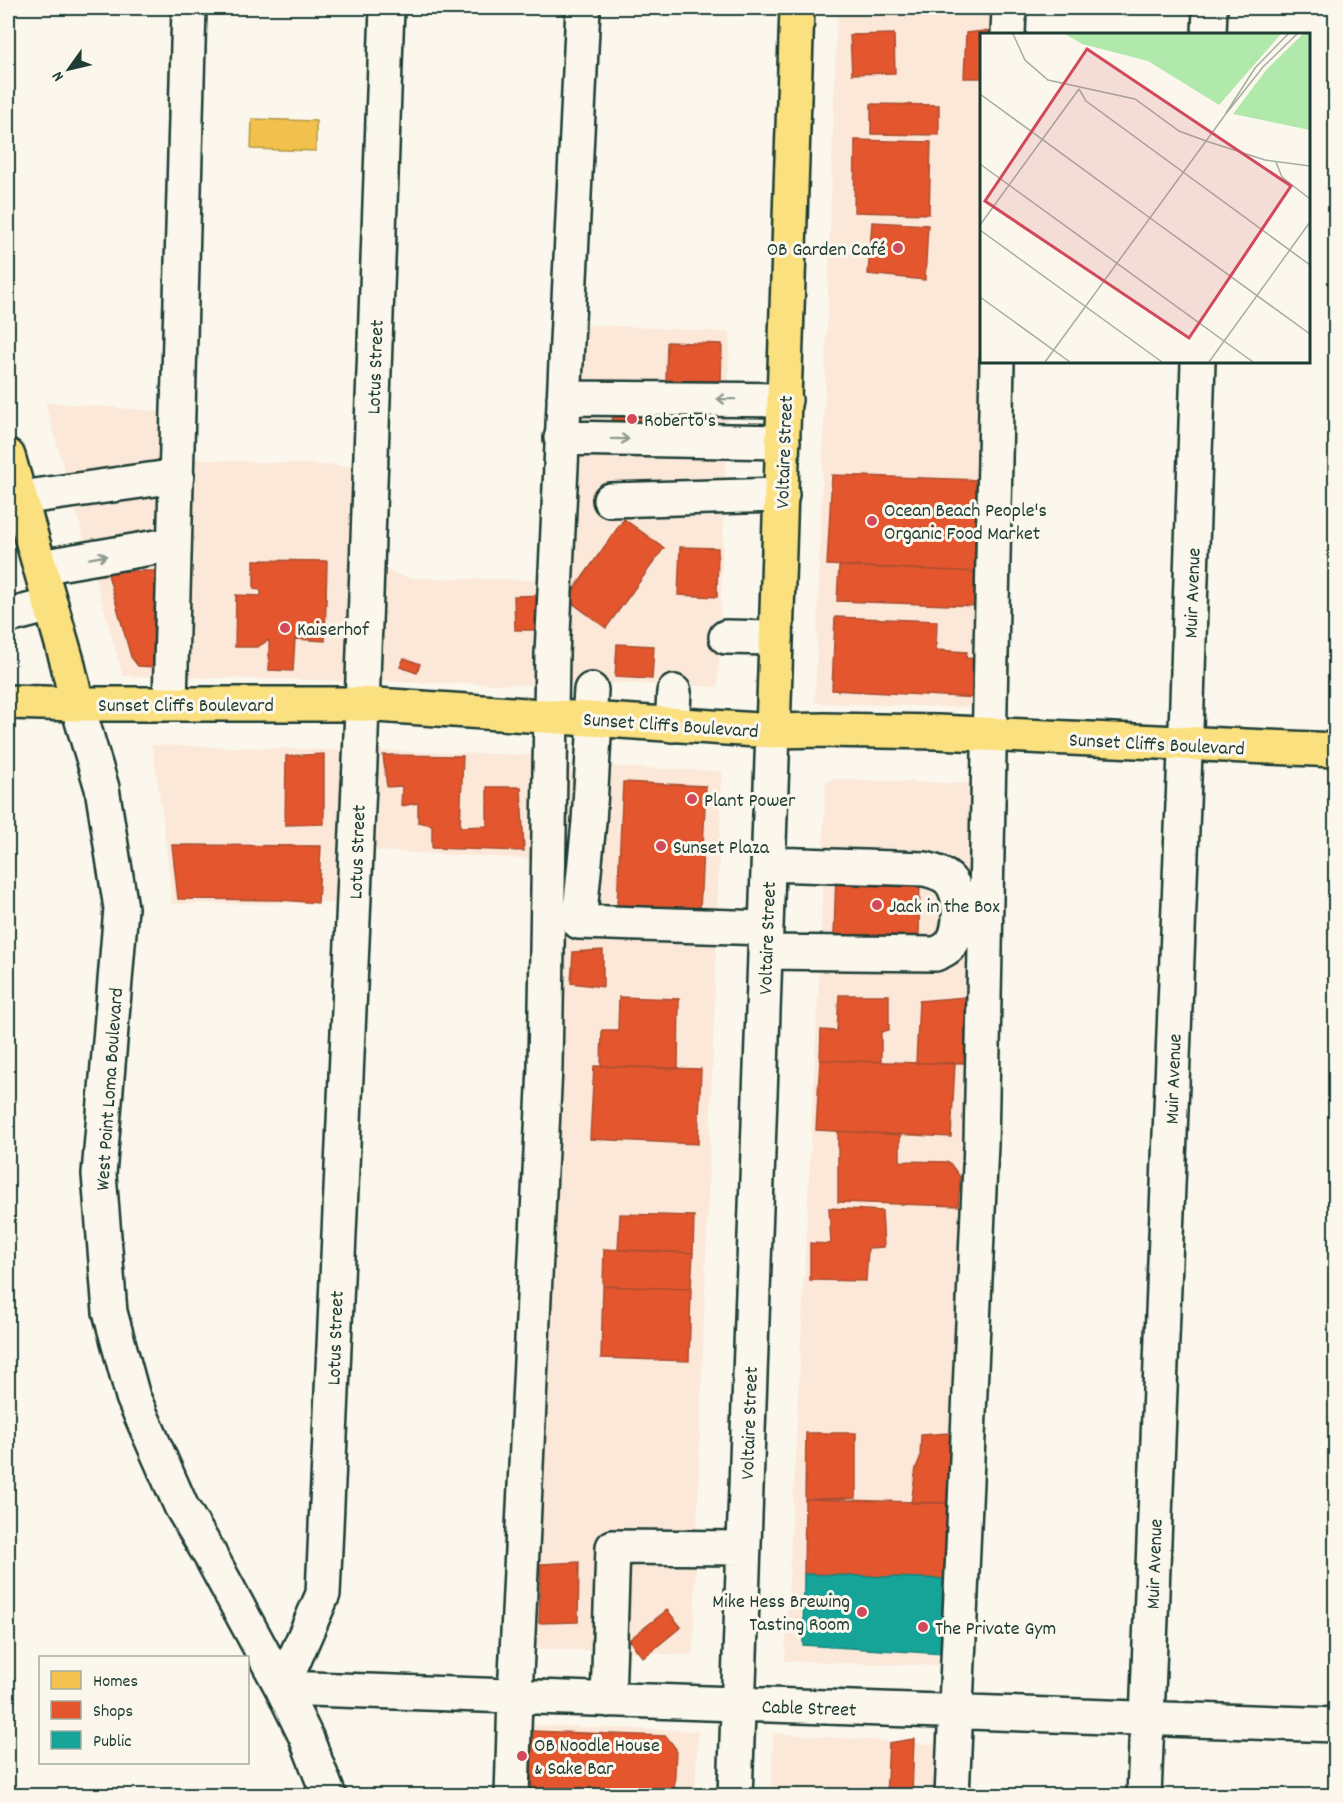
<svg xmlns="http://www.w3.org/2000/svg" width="1343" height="1803" font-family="Dekko,sans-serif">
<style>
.built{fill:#fbe8d9}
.homes{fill:#f2c14e;stroke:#b39946;stroke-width:1.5}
.shops{fill:#e4572e;stroke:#a94f30;stroke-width:1.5}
.public{fill:#17a398;stroke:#19847a;stroke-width:1.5}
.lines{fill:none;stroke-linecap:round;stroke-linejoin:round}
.minor-casing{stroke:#1f3d34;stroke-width:38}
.major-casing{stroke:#1f3d34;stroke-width:38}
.minor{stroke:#fbf7ec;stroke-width:33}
.major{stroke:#fbe080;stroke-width:33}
.oneway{stroke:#8d9a90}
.poi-dot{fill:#d1495b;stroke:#fbf7ec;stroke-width:2}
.labels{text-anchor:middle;stroke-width:6;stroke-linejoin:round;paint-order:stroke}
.poi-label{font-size:20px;fill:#1f3d34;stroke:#fbf7ec;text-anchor:start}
.street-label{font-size:20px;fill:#1f3d34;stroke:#fbf7ec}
.inset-road{fill:none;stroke:#a3ada2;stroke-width:1.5}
.view{fill:#d1495b;fill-opacity:0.15;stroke:#d1495b;stroke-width:3}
.inset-edge{fill:none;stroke:#1f3d34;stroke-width:3}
</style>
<rect width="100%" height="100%" fill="#fbf7ec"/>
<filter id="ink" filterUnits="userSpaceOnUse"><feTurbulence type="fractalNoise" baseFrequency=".0167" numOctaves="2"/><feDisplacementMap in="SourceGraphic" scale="12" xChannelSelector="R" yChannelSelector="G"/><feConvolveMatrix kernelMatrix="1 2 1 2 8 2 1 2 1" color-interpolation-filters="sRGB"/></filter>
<g filter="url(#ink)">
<path class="built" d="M837 8H999L998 34H982L983 708 815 703Z
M577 324 730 332 718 687 567 681Z
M45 402 167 412 169 458 351 466 349 558 409 578 547 580 537 685 123 676Z
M152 745 534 755 531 859 342 849 336 903 172 904 163 819Z
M563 765 722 771 693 1655 533 1648Z
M832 779 974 784 949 1666 785 1661 821 936 825 785Z
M526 1725 698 1731 695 1795 523 1796Z
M773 1733 944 1745 942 1795 771 1796Z"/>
<path class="homes" d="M252 119 316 121V151L251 149Z"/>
<path class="shops" d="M993 30 994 34H982V78H964L966 33Z
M894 34 895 73 852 74 850 35Z
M871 104 939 105V135L871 134Z
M855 140 931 142 929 214 854 212Z
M872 222 928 225 925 280 868 274Z
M667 342 722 344 721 382 666 380Z
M613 405 652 406V433L612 432Z
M832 475 982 480 979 572 827 565Z
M624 519 664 548 606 628 567 599Z
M680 547 718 548 717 597 678 595Z
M254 560 327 561 325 641 295 639 293 671 269 670V640L257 647H235L236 595 261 596V590L254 589Z
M839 566 979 572 977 606 837 601Z
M107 571H158L154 667 138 666 131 657Z
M547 595 546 630H515L514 596Z
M835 617 937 621 936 650 967 652 966 658 981 659 979 698 832 690Z
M617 644 654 646 652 679 615 677Z
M404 658 420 664 417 673 400 667Z
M324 754V824L285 825 286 756Z
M383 755 463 756 460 827 487 826V787H521L524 851 432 848V825L418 822V803L401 806 402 786 387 787Z
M623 782 706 786 700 910 617 906Z
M172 845 321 846 318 903 281 900 178 899Z
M836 872 920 874 919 939 834 936Z
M603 950V987L571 983 573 952Z
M839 995H889V1030L881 1032V1062L820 1060 821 1030 837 1031Z
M619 997 679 999 678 1069 601 1066 602 1030H618Z
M965 997V1063H916L919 1001Z
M820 1060 955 1064 951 1137 816 1130Z
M594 1066 701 1069 698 1144 590 1139Z
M838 1131 900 1135V1161L949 1162 960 1177 958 1206 838 1202Z
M829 1208 882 1211 884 1247 868 1248 866 1281 810 1280V1243L831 1244Z
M620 1214 694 1216 693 1253 618 1250Z
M604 1249 693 1253 691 1289 603 1286Z
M603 1286 691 1289 689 1361 601 1358Z
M806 1433H856V1498L805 1499Z
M949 1433 952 1503H911L916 1468 920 1458 921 1435Z
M805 1499 952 1503 948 1579 804 1574Z
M579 1562 578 1622 539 1623 541 1564Z
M667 1610 681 1627 643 1658 629 1640Z
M531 1731 666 1736 676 1749 674 1796 532 1794Z
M914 1739 912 1796H886L889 1743Z"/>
<path class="public" d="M804 1574 948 1579 945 1654 803 1645Z"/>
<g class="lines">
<g class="minor-casing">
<path id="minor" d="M1008 34 1009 8
M1209 34 1210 8
M564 398 785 400
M561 438 783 442
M20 498 177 476
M610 500 782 495
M40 567 174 544
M8 616 51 605
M726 637 776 638
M170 703 189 8
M77 704 102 788 121 908 99 1174 110 1312 133 1397 181 1506 210 1555 282 1688 306 1737 329 1796
M589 720 591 690
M595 720 589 822 579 922 766 928
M672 725 674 692
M765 952 935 954C941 952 947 949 951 944 962 930 962 895 950 881 944 874 933 871 925 869L769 864
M282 1688 323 1594 360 762 387 8
M282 1688 1336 1725
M608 1700 613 1547 744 1548
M512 1796 515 1696 545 1067 552 654 583 8
M735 1796 773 731
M952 1796 981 1144 997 362
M1144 1796 1187 702 1198 362"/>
</g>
<g class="major-casing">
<path id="major" d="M8 456 67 661 77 704
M8 702 77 704H361L773 731 824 730 938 732 1336 750
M773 731 797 8"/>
</g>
<use href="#minor" class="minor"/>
<use href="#major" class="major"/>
</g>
<defs><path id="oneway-shaft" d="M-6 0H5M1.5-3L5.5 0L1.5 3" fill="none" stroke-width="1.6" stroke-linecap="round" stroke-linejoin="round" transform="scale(1.5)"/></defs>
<g class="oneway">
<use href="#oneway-shaft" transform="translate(726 399) rotate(-179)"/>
<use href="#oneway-shaft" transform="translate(620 439) rotate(1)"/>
<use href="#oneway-shaft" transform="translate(98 557) rotate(-10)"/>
</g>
</g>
<g class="poi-dot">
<circle cx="898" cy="248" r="6"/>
<circle cx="632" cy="419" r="6"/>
<circle cx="872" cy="521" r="6"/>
<circle cx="285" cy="628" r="6"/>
<circle cx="692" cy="799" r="6"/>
<circle cx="661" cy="846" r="6"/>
<circle cx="877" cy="905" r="6"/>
<circle cx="862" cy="1612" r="6"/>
<circle cx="923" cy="1627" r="6"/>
<circle cx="522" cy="1756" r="6"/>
</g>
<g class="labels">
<g class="poi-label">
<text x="886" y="255" text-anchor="end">OB Garden Café</text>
<text x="644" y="426">Roberto's</text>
<text x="884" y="516">Ocean Beach People's<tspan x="884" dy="23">Organic Food Market</tspan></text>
<text x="297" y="635">Kaiserhof</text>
<text x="704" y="806">Plant Power</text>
<text x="673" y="853">Sunset Plaza</text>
<text x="889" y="912">Jack in the Box</text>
<text x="850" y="1607" text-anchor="end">Mike Hess Brewing<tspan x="850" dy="23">Tasting Room</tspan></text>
<text x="935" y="1634">The Private Gym</text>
<text x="534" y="1751">OB Noodle House<tspan x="534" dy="23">&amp; Sake Bar</tspan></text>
</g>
<g class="street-label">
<text transform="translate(374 367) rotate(-88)" y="7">Lotus Street</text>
<text transform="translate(783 452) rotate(-88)" y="7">Voltaire Street</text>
<text transform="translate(1191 593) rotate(-88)" y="7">Muir Avenue</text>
<text x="186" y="711">Sunset Cliffs Boulevard</text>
<text transform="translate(671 724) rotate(4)" y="7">Sunset Cliffs Boulevard</text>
<text transform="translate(1157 743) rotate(3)" y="7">Sunset Cliffs Boulevard</text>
<text transform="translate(356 852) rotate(-88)" y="7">Lotus Street</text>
<text transform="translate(766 938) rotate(-88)" y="7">Voltaire Street</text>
<text transform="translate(1172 1079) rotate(-88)" y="7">Muir Avenue</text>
<text transform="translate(108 1089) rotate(-86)" y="7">West Point Loma Boulevard</text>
<text transform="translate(334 1338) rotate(-88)" y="7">Lotus Street</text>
<text transform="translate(748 1423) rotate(-88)" y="7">Voltaire Street</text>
<text transform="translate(1153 1564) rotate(-88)" y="7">Muir Avenue</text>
<text transform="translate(809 1707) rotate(2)" y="7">Cable Street</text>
</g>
</g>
<g transform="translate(980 33)">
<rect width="330" height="330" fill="#fbf7ec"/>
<path d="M85 1H301L239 72 168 28 102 11ZM323 1H330V97L253 81 287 36Z" fill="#b1e8ab"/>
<path class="inset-road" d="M33 1 45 27 68 47 155 66 199 98 226 108M99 56 106 68 330 232M0 61 170 185M246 80 275 35 308 1M226 108 285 127 330 133M296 129 302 144 330 166M0 131 273 329M170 185 330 301M0 192 99 56M0 197 182 329M0 264 90 329M65 329 245 82 283 34 317 1M229 329 330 189"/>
<path class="view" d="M107 16 311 153 209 305 5 168Z"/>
<rect width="330" height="330" class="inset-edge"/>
</g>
<rect width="1343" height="1803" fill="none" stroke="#fbf7ec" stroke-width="30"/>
<rect x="15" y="15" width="1313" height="1773" fill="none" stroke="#1f3d34" stroke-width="2" filter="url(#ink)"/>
<rect x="39" y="1656" width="210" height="108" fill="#fbf7ec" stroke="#a3ada2" stroke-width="1.5"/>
<rect x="51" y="1671" width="30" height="18" fill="#f2c14e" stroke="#a3ada2" stroke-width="1.5"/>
<text x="93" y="1686" font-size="18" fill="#1f3d34">Homes</text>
<rect x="51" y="1701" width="30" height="18" fill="#e4572e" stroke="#a3ada2" stroke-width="1.5"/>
<text x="93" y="1716" font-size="18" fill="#1f3d34">Shops</text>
<rect x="51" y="1731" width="30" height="18" fill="#17a398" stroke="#a3ada2" stroke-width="1.5"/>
<text x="93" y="1746" font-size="18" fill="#1f3d34">Public</text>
<g transform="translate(69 69) rotate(236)" stroke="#fbf7ec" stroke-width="4.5" paint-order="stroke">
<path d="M0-4.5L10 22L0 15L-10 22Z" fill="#1f3d34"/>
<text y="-9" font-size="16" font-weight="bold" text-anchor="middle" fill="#1f3d34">N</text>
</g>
</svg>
